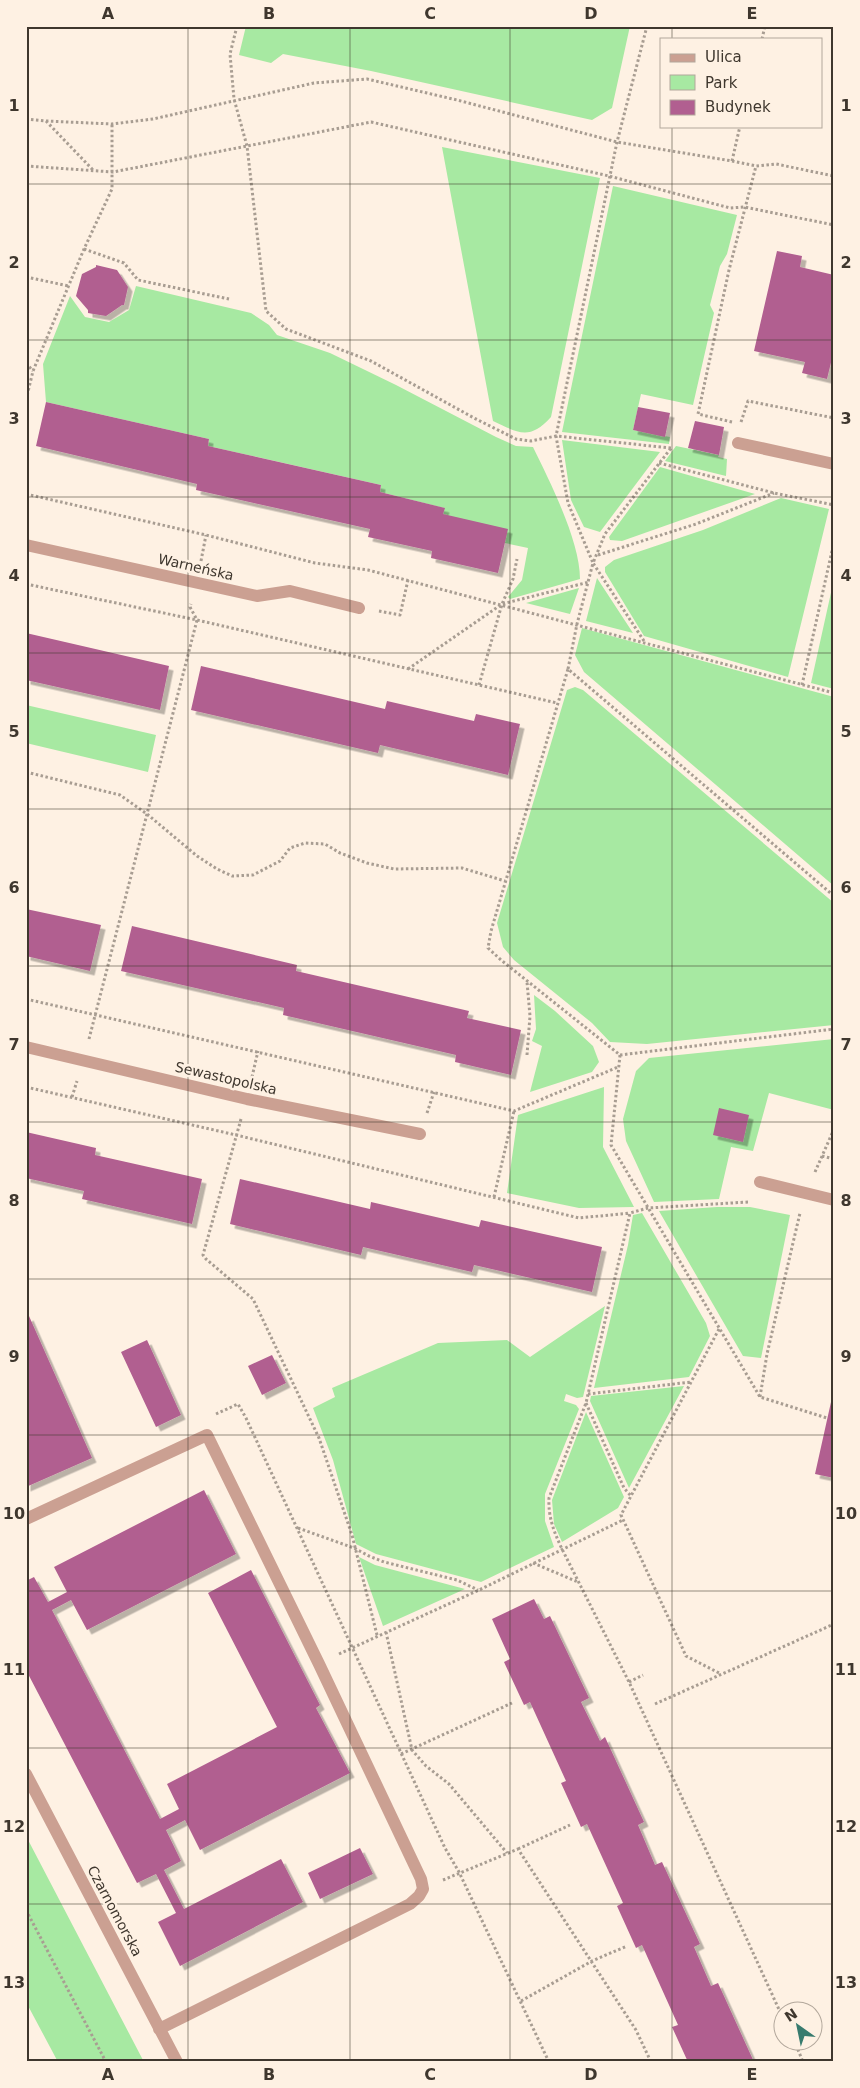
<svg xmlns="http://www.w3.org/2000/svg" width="860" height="2088" font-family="'DejaVu Sans',sans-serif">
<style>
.green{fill:#a7e9a2}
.building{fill:#b15f90;filter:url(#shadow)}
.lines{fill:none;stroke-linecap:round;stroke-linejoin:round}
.path{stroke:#a89d92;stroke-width:3;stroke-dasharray:2.5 2.5;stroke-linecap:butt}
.minor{stroke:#cba092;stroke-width:12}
.grid{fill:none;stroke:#3f372e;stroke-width:1;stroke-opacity:0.55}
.labels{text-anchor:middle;stroke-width:5;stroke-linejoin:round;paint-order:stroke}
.street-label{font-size:14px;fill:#3f372e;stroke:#fef1e3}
.neatline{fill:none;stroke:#3f372e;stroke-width:2}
.grid-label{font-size:16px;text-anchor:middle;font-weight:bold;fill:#3f372e}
</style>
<defs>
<filter id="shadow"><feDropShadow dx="4.5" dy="4.5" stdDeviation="0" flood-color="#0004"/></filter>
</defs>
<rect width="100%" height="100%" fill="#fef1e3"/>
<path class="green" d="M246 26H630L612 108 592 120 371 71 283 54 271 63 239 55Z
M442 147 600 178 551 417C529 441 519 433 493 421Z
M613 186 737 215 727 254 720 266 710 305 714 313 693 405 641 394 633 430 670 437 669 444 562 432Z
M136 286 251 313 269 325 277 335 330 353 396 385 496 437 516 446 533 447C550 482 580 541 580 579L510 599 508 597 522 580 528 548 505 543 443 514 444 508 380 492 381 485 208 446 209 439 46 402 43 364 70 296 85 317 109 322 129 310Z
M562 440 660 452 600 532 584 527 571 500Z
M676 446 719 455 718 457 727 459 726 476 665 461Z
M660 467 755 494 622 541 610 540 609 537Z
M781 498 829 509 788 677 644 636 605 572V567L614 560 703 530Z
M597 578 633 633 586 621Z
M834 579V689L811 683Z
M579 588 570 614 526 603Z
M582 628 834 697V886L584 672 575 655Z
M575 687 583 690 834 903V1025L647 1044 610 1042 592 1023 514 960 503 947 497 923 567 690Z
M26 705 156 735 148 772 26 743Z
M534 995 555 1011 593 1046 599 1062 592 1072 530 1092 542 1046 532 1041 536 1029Z
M834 1039V1110L769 1093 753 1151 731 1147 719 1199 654 1202 626 1141 623 1119 636 1071 649 1058Z
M604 1087 603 1147 634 1207 579 1208 507 1193 518 1115Z
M717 1207H750L790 1215 761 1358 743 1356 659 1211Z
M642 1213 706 1323 710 1336 689 1377 594 1388 628 1245 633 1215Z
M605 1306 583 1397 577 1398 566 1394 564 1401 576 1405 579 1409 545 1494V1521L554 1547 481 1582 376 1554 356 1544 333 1460 313 1408 335 1397 332 1388 438 1343 507 1340 530 1357Z
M684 1386 629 1488 590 1401 591 1396Z
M586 1412 624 1497 618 1508 562 1542 554 1524 552 1500Z
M359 1557 375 1565 465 1589 383 1626Z
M26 1836 144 2062H58L26 2002Z"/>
<path class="building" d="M777 251 802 256 800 267 834 275V350L827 379 802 373 805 362 754 351Z
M96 265 117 270 128 287 124 305H122L106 316 88 313V310L76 296 82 274 96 267Z
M46 402 209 439 208 446 381 485 380 492 445 508 443 514 508 529 498 573 431 558 432 551 368 537 370 529 196 490 197 484 36 446Z
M638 407 670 413 665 437 633 430Z
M695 421 724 427 719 455 688 448Z
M26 633 169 666 160 710 26 680Z
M201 666 385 709 387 701 474 721 476 714 520 724 508 775 380 745 378 753 191 710Z
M26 909 101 925 90 971 26 956Z
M132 926 297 965 296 971 469 1011 467 1018 521 1030 511 1075 455 1062 456 1055 283 1015 284 1008 121 971Z
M719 1108 749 1115 743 1142 713 1135Z
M26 1132 96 1148 95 1155 202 1179 192 1224 82 1199 84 1191 26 1178Z
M240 1179 370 1209 371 1202 479 1227 481 1220 602 1247 592 1292 474 1265 472 1272 363 1247 361 1255 230 1224Z
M29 1316 92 1458 26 1487V1318Z
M147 1340 181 1415 156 1427 121 1352Z
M272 1355 286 1383 262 1395 248 1366Z
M833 1393H834V1478L815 1474Z
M204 1490 236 1554 87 1630 71 1600 52 1610 160 1819 179 1809 167 1784 277 1727 208 1593 251 1570 320 1705 316 1708 350 1773 200 1850 185 1820 166 1830 181 1861 164 1870 184 1909 281 1859 303 1902 180 1966 158 1922 176 1913 156 1874 137 1883 26 1670V1581L34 1577 48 1602 67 1592 54 1567Z
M534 1599 544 1619 550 1616 589 1698 581 1702 600 1741 605 1737 644 1822 638 1825 655 1865 662 1862 700 1944 694 1947 711 1986 718 1983 754 2062H688L672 2027 678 2025 642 1945 636 1948 617 1906 623 1903 587 1824 581 1827 561 1783 566 1781 530 1702 524 1705 504 1662 510 1659 492 1619Z
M360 1848 373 1874 320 1899 308 1873Z"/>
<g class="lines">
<path class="path" d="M237 26 230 54 234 99 247 146 266 311 286 329 371 361 474 418 516 439 531 441 556 436 671 448
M762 39 765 26
M26 119 46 121 112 124 153 119 314 83 367 79 457 100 617 142 732 161 756 166 776 164 834 176
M46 121 93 170
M732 161 740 126
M26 166 113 172 371 122 609 176 730 208 744 207 834 225
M84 249 124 263 138 280 229 299
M26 277 69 286
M26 363 33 371
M26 400 33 371 84 249 112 189V124
M732 422 698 414 729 270 756 166
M741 422 748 401 834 418
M659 463 774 493 834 505
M26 494 206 535 315 563 368 570 834 693
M598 555 696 524 774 493
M201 561 206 535
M26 584 197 620 557 703
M379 611 400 615 408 580
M644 641 593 563 605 534 671 448
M408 669 502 604 589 582
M568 669 577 624 593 563 568 503 556 436 617 142 647 26
M479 685 502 604 513 579 517 559
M802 685 834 542
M26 772 120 795 147 814 197 856 217 869 232 876 253 875 280 861 290 848 305 843 325 844 340 853 367 863 394 869 462 868 505 881
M834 896 568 669 491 931 488 948 501 960 620 1055 834 1029
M26 999 514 1111 618 1067
M89 1039 197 620 190 607 191 604
M527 1055 530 1016 527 982
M620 1055 611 1145 760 1397 827 1418
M252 1077 258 1051
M26 1087 236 1135 579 1218 630 1213
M72 1097 77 1081
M427 1113 434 1092
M241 1119 203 1255 206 1259 253 1299 319 1438 352 1535 377 1635
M822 1156 834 1159
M815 1172 834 1129
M494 1197 514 1111
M748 1202 648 1208 630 1213 586 1403 549 1498C548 1517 554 1532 562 1549L629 1682 782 2016
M719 1329 621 1515 686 1656 721 1674
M588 1394 691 1382
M760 1397 767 1354 800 1213
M586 1403 624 1488 631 1496
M216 1414 238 1404 246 1418 445 1848 459 1872 549 2062
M298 1528 354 1548 369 1556 384 1562 457 1580 478 1590
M533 1563 578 1582
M386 1632 412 1750 426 1766 449 1784 507 1853
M339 1654 479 1590 623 1520
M629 1682 643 1675
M655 1704 834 1624
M401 1754 512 1703
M518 1849 570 1825
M443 1880 518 1849 636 2030 651 2062
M26 1910 106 2062
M521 2001 592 1961 627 1946
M794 2040 803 2062"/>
<path class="minor" d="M738 443 834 464
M26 545 257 596 290 591 359 608
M26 1047 247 1099 420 1134
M760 1182 834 1200
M26 1519 207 1435 319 1664 421 1879 423 1889 419 1896 410 1904 159 2029
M26 1774 177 2062"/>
</g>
<path class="grid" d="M188 26V2062M350 26V2062M510 26V2062M672 26V39M672 126V2062M26 184H834M26 340H834M26 497H834M26 653H834M26 809H834M26 966H834M26 1122H834M26 1279H834M26 1435H834M26 1591H834M26 1748H834M26 1904H834"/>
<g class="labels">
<g class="street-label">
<text transform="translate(196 567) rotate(13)" y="5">Warneńska</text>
<text transform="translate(226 1078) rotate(13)" y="5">Sewastopolska</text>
<text transform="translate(115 1911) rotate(62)" y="5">Czarnomorska</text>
</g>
</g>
<rect width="860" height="2088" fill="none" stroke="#fef1e3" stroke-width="55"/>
<rect x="660" y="38" width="162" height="90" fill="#fef1e3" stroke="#b2a79b"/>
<rect x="670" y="54" width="25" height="8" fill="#cba092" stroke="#b2a79b"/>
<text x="705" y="62" font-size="15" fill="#3f372e">Ulica</text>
<rect x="670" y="75" width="25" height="15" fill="#a7e9a2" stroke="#b2a79b"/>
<text x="705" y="88" font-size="15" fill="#3f372e">Park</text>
<rect x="670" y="100" width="25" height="15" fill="#b15f90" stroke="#b2a79b"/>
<text x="705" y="112" font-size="15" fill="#3f372e">Budynek</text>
<g transform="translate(798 2026) rotate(327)"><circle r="24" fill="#fef1e3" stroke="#b2a79b"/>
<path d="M0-4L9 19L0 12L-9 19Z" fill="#387b6e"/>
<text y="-8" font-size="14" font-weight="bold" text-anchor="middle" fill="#3f372e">N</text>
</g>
<rect x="28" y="28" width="804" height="2032" class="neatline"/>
<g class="grid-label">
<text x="108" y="19">A</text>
<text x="269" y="19">B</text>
<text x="430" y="19">C</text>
<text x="591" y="19">D</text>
<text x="752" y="19">E</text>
<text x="14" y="111">1</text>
<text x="846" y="111">1</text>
<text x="14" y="268">2</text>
<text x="846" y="268">2</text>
<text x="14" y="424">3</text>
<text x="846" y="424">3</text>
<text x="14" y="581">4</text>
<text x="846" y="581">4</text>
<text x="14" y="737">5</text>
<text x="846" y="737">5</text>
<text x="14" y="893">6</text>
<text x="846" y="893">6</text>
<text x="14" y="1050">7</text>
<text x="846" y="1050">7</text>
<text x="14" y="1206">8</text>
<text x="846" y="1206">8</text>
<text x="14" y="1362">9</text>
<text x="846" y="1362">9</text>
<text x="14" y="1519">10</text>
<text x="846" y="1519">10</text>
<text x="14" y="1675">11</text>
<text x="846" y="1675">11</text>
<text x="14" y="1832">12</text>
<text x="846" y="1832">12</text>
<text x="14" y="1988">13</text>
<text x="846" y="1988">13</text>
<text x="108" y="2080">A</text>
<text x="269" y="2080">B</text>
<text x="430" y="2080">C</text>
<text x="591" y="2080">D</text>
<text x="752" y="2080">E</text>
</g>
</svg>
